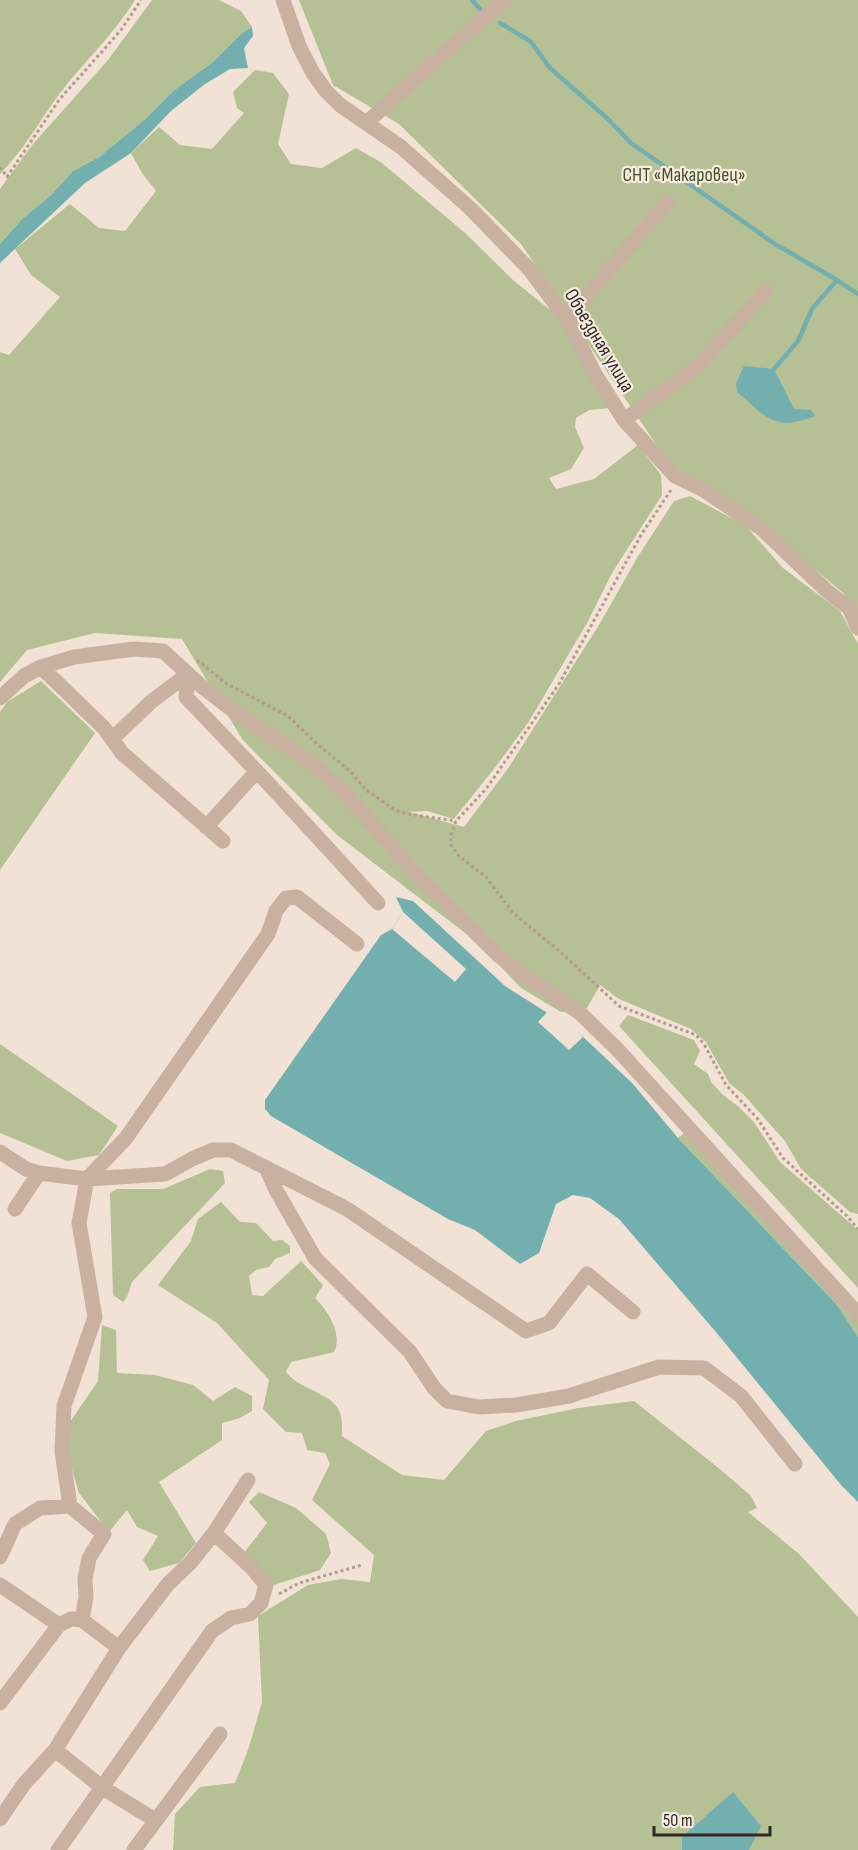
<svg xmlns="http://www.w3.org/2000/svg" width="858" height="1850" font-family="'Sofia Sans Condensed',sans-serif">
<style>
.green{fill:#b5c095}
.water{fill:#73afae}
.pier{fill:#f1e2d5}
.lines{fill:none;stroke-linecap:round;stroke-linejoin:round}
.stream{stroke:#73afae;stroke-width:4.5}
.path{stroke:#b59a8b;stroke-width:3;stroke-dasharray:3 3;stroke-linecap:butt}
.minor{stroke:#c9b1a1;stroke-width:15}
.labels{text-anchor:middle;stroke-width:4.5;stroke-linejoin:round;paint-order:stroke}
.park-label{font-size:20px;fill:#455227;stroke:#f9ede1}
.street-label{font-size:20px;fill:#332824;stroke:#f9ede1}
</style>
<rect width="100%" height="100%" fill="#f1e2d5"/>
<path class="green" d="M0 0H135C114 34 84 62 60 93 40 120 24 150 0 174Z
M152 0H219L241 11 252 27 242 33 213 62 173 91 143 121 99 157 73 171 51 195 22 219 0 244V189L33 144 108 60Z
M299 0H858V613L843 593 785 544 676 474 521 244 399 124 333 85Z
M255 70 273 73 289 94 278 144 291 164 322 168 356 148 382 163 464 232 513 280 565 322 612 408 589 410 576 418 575 427 584 448 571 469 549 478 556 489 594 479 638 445 661 475 662 495 612 573 587 623 528 723 497 765 454 819 427 811 409 812 464 827 507 770 599 625 637 558 674 501 690 496 745 525 783 568 840 611 858 644V1214L850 1212 801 1169 785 1141 743 1094 729 1083 706 1042 691 1029 619 999 600 985 587 1008 561 1012 521 988 477 942 337 835 242 739 182 639 95 633 27 650 0 682V352L9 355 60 297 31 275 15 249 70 204 99 228 125 231 156 191 142 173 131 153 159 127 180 145 212 149 244 113 237 108 233 92Z
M41 681 95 733 0 870V712L7 702Z
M628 1015 694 1040 700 1051 694 1064 708 1074 711 1082 722 1094 739 1107 754 1122 780 1162 858 1230V1288L619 1026Z
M0 1044 118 1126 99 1155 67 1161 0 1133Z
M689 1129 858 1314V1337L837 1305 678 1138Z
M210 1169 223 1171 225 1183 132 1282 127 1297 123 1302 113 1295 110 1193 117 1189H163Z
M221 1202 240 1222 256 1223 273 1241 282 1240 290 1246V1253L275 1259 269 1267 256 1270 249 1276 252 1295 263 1296 301 1261 323 1285 315 1298C328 1310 343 1335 334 1352L291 1362 286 1372C300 1391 337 1393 341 1416 342 1422 342 1429 342 1436L402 1475 444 1480 486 1431 516 1421 578 1408 634 1401 721 1470 751 1496 757 1508 748 1512 799 1554 858 1617V1850H173L175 1814 200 1787 235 1783 248 1750 262 1702 258 1616 308 1585 341 1579 370 1582 374 1555 312 1500 330 1464 325 1453 307 1450 302 1433 286 1432 263 1409 269 1380 217 1323 158 1285 191 1241 198 1219Z
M102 1325 116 1330 117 1373 155 1375 193 1385 213 1401 235 1387 252 1396V1411L240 1418 222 1423V1440L159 1482 196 1543 179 1563 150 1571 143 1560 158 1536 137 1527 127 1510 109 1532 79 1493 67 1452 68 1425 98 1381Z
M259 1492 296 1508 326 1534 331 1553 320 1570 274 1585 244 1553 267 1523 249 1502Z"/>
<path class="water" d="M252 27 253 36 244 48 248 68 230 69 205 84 171 111 131 153 85 183 0 263V244L22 219 51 195 73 171 99 157 143 121 173 91 213 62 242 33Z
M744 366 774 369 794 409 811 410 815 416C773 432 768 418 737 392L736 383Z
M396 897 413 901 505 986 579 1033 633 1084 678 1138 837 1305 858 1337V1502L841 1485 716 1332 619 1219 590 1198 573 1195 556 1204 539 1253 520 1264 475 1230 448 1219 271 1116 265 1109V1100L381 935 392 929 403 912Z
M733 1792 761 1826 749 1850H682V1837Z"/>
<path class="pier" d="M403 912 466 969 455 982 392 929Z
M549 1010 569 1023 583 1037 569 1050 538 1022Z"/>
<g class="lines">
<path class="stream" d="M472 0 480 9
M500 23 530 41 550 68 608 119 631 143 775 244 837 280
M774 369 798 341 812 309 837 280 858 294"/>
<path class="path" d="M0 167 7 177 59 100 121 30 141 0
M671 490 641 535 559 684 486 789 456 821 451 835V845L459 856 486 877 513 913 558 950 619 1006 696 1035 704 1044 726 1085 757 1118 783 1158 847 1216 858 1229
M197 660 227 684 288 716 315 742 351 772 366 790 395 810 408 814 456 821
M279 1594 299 1583 362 1565"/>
<path class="minor" d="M283 0 299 46 313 73 326 91 340 105 401 147 471 209 530 270 568 321 595 374 624 420 675 476 702 489 762 529 828 592 849 608 858 628
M366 123 455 43 506 0
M568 321 582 301 667 203
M624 420 698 366 766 291
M41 667 104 728 122 753 223 841
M188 674 186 697 266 781 378 903
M0 698 24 676 41 667 74 657 134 649 163 651 200 685 239 715 315 765 347 795 412 870 497 954 521 973 580 1013 617 1049 858 1314
M113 738 152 701 188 674
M206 827 257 771
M0 1152 26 1169 39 1173 87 1179 165 1174 192 1159 213 1150H231L347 1209 526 1331 549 1323 587 1274 633 1312
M266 1168 276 1190 315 1258 410 1352 434 1388 447 1401 479 1407 516 1405 569 1396 659 1367 704 1368 741 1396 795 1464
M15 1209 39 1173
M0 1557 15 1524 40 1508 70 1506
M0 1585 59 1625
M119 1648 82 1620 86 1597 85 1579 89 1558 104 1534 70 1506 62 1451 64 1406 95 1317 79 1223 87 1179 126 1138 268 934 276 911 286 898 297 897 357 944
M0 1703 59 1625 71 1619 82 1620
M55 1750 103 1788 155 1820
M0 1819 24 1784 55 1750 119 1648 168 1584 191 1562 214 1533 248 1480
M58 1850 212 1631 231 1618 250 1614 261 1603 266 1585 252 1568 214 1533
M134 1850 220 1734"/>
</g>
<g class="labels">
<g class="park-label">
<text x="684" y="181">СНТ «Макаровец»</text>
</g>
<g class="street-label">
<text transform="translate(600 340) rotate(59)" y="7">Объездная улица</text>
</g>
</g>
<path d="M654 1826v9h116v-9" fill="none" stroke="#332824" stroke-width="3"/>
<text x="663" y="1826" font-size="18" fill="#332824" stroke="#f9ede1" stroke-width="4.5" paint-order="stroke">50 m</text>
</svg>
